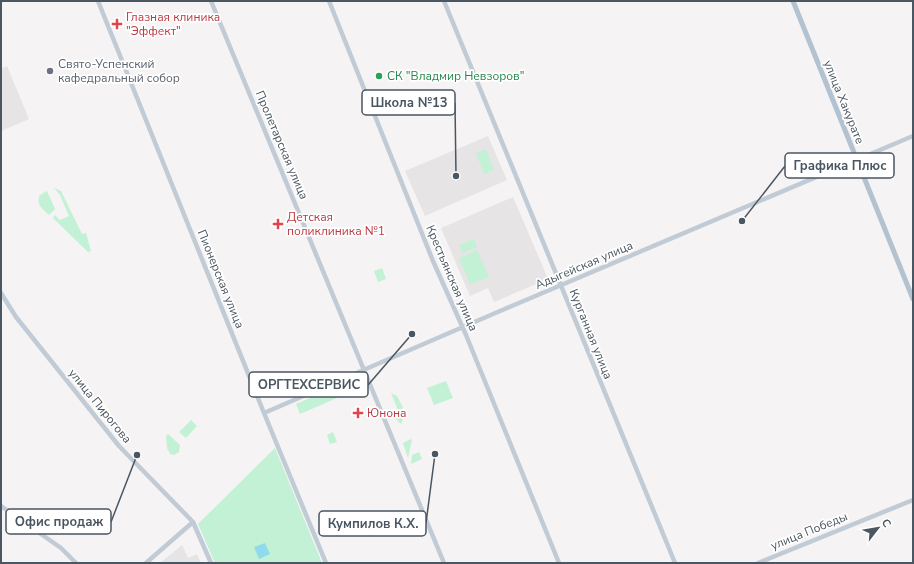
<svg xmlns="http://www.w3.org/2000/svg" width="914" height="564" font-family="'Nunito Sans',sans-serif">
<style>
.commercial{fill:#fdf9ef}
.education{fill:#e6e4e5}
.green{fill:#c3f1d5}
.water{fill:#90daee}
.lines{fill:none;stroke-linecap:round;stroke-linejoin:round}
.secondary{stroke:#c1cbd6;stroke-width:4.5}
.primary{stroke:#b3c2d1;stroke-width:5}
.health-dot{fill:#e0444e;stroke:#fff;stroke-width:1.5}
.worship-dot{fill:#6b7280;stroke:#fff;stroke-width:1.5}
.leisure-dot{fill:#2e9e5b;stroke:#fff;stroke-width:1.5}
.labels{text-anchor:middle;stroke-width:3.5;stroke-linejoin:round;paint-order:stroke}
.health-label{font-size:12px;fill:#be3a42;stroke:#fff;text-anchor:start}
.worship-label{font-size:12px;fill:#5b616d;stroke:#fff;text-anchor:start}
.leisure-label{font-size:12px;fill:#27864d;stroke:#fff;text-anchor:start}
.street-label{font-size:12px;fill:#4a5661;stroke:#fff}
.leader{fill:none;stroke:#4a5661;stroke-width:1.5}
.callout-dot{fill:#4a5661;stroke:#fff;stroke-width:1.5}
.callout{fill:#fff;stroke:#4a5661;stroke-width:1.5}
.callout-label{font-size:13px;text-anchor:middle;font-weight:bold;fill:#4a5661}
</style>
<rect width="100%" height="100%" fill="#f5f3f3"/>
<path class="commercial" d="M102 400 112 413 103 422 92 408Z"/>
<path class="education" d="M7 66 29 119 1 131V69Z
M488 136 507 180 425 216 405 171Z
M513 197 548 279 494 302 488 288 470 296 441 228Z
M182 545 188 558 197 554 201 563H160Z"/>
<path class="green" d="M486 149 494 170 484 174 476 153Z
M54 188 61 191 82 234 86 233 91 251 88 252 53 218 55 215 60 220 69 216 60 195Z
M47 191 55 209 49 215C43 209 35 204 40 195Z
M474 239 477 247 463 253 459 245Z
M477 250 489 277 470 284 459 258Z
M382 268 386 279 378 282 374 271Z
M446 381 453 398 434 405 427 388Z
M333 388 337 398 300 414 296 404Z
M391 393 397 396 403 408 398 410Z
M403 410 405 414 401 424 392 415Z
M191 420 197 426 186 438 179 432Z
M333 432 337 442 330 444 327 435Z
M168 434 180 445 179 452 174 455 170 454 167 448 166 436Z
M411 439 412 440 408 458 403 443Z
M275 448 322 563H215L198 524Z
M419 452 422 459 411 464 412 455Z"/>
<path class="water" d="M265 543 270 554 259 559 254 547Z"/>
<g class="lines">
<path class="secondary" d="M98 1 264 413 326 563
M211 1 444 563
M329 1 433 261 466 335 559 563
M444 1 675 563
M1 293 16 317 119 446 193 522 211 563
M264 413 500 311 913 136
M1 506 61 548 76 563
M146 563 193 522
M758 563 913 500"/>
<path class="primary" d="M793 1 913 299"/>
</g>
<g class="health-dot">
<path d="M115 18h4v4h4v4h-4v4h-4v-4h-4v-4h4z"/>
<path d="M276 218h4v4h4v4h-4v4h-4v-4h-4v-4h4z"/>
<path d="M356 407h4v4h4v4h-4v4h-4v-4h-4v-4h4z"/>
</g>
<circle class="worship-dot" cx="50" cy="71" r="4"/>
<circle class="leisure-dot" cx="379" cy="76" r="4"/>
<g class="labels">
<g class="health-label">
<text x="126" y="21">Глазная клиника<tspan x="126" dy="14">"Эффект"</tspan></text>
<text x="287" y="221">Детская<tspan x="287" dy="14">поликлиника №1</tspan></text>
<text x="367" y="417">Юнона</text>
</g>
<g class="worship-label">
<text x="58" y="68">Свято-Успенский<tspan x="58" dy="14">кафедральный собор</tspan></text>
</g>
<g class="leisure-label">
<text x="387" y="80">СК "Владмир Невзоров"</text>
</g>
<g class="street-label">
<text transform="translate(844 102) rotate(68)" y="4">улица Хакурате</text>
<text transform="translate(282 145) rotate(67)" y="4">Пролетарская улица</text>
<text transform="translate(584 265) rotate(-23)" y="4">Адыгейская улица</text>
<text transform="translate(452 278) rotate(67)" y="4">Крестьянская улица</text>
<text transform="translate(221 279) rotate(68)" y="4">Пионерская улица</text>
<text transform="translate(591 334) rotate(68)" y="4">Курганная улица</text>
<text transform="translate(100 406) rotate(51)" y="4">улица Пирогова</text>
<text transform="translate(809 531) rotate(-22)" y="4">улица Победы</text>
</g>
</g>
<path class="leader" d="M456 176L455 103M742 221L785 166M412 334L368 385M137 455L111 522M435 454L426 523"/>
<g class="callout-dot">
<circle cx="456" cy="176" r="4"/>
<circle cx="742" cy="221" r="4"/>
<circle cx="412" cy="334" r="4"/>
<circle cx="137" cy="455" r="4"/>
<circle cx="435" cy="454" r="4"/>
</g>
<g class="callout">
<rect x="362" y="90" width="93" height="25" rx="4"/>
<rect x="785" y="153" width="109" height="25" rx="4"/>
<rect x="249" y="372" width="119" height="25" rx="4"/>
<rect x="6" y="509" width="105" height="25" rx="4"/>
<rect x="319" y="511" width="107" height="25" rx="4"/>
</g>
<g class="callout-label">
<text x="409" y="107">Школа №13</text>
<text x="840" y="170">Графика Плюс</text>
<text x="309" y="389">ОРГТЕХСЕРВИС</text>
<text x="59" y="526">Офис продаж</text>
<text x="373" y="528">Кумпилов К.Х.</text>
</g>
<rect width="914" height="564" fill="none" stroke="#4a5661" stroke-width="4"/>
<g transform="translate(878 528) rotate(59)" stroke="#ffffff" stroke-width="3" paint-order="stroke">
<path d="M0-3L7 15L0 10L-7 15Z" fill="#4a5661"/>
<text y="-6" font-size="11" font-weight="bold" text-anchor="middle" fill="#4a5661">С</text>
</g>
</svg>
